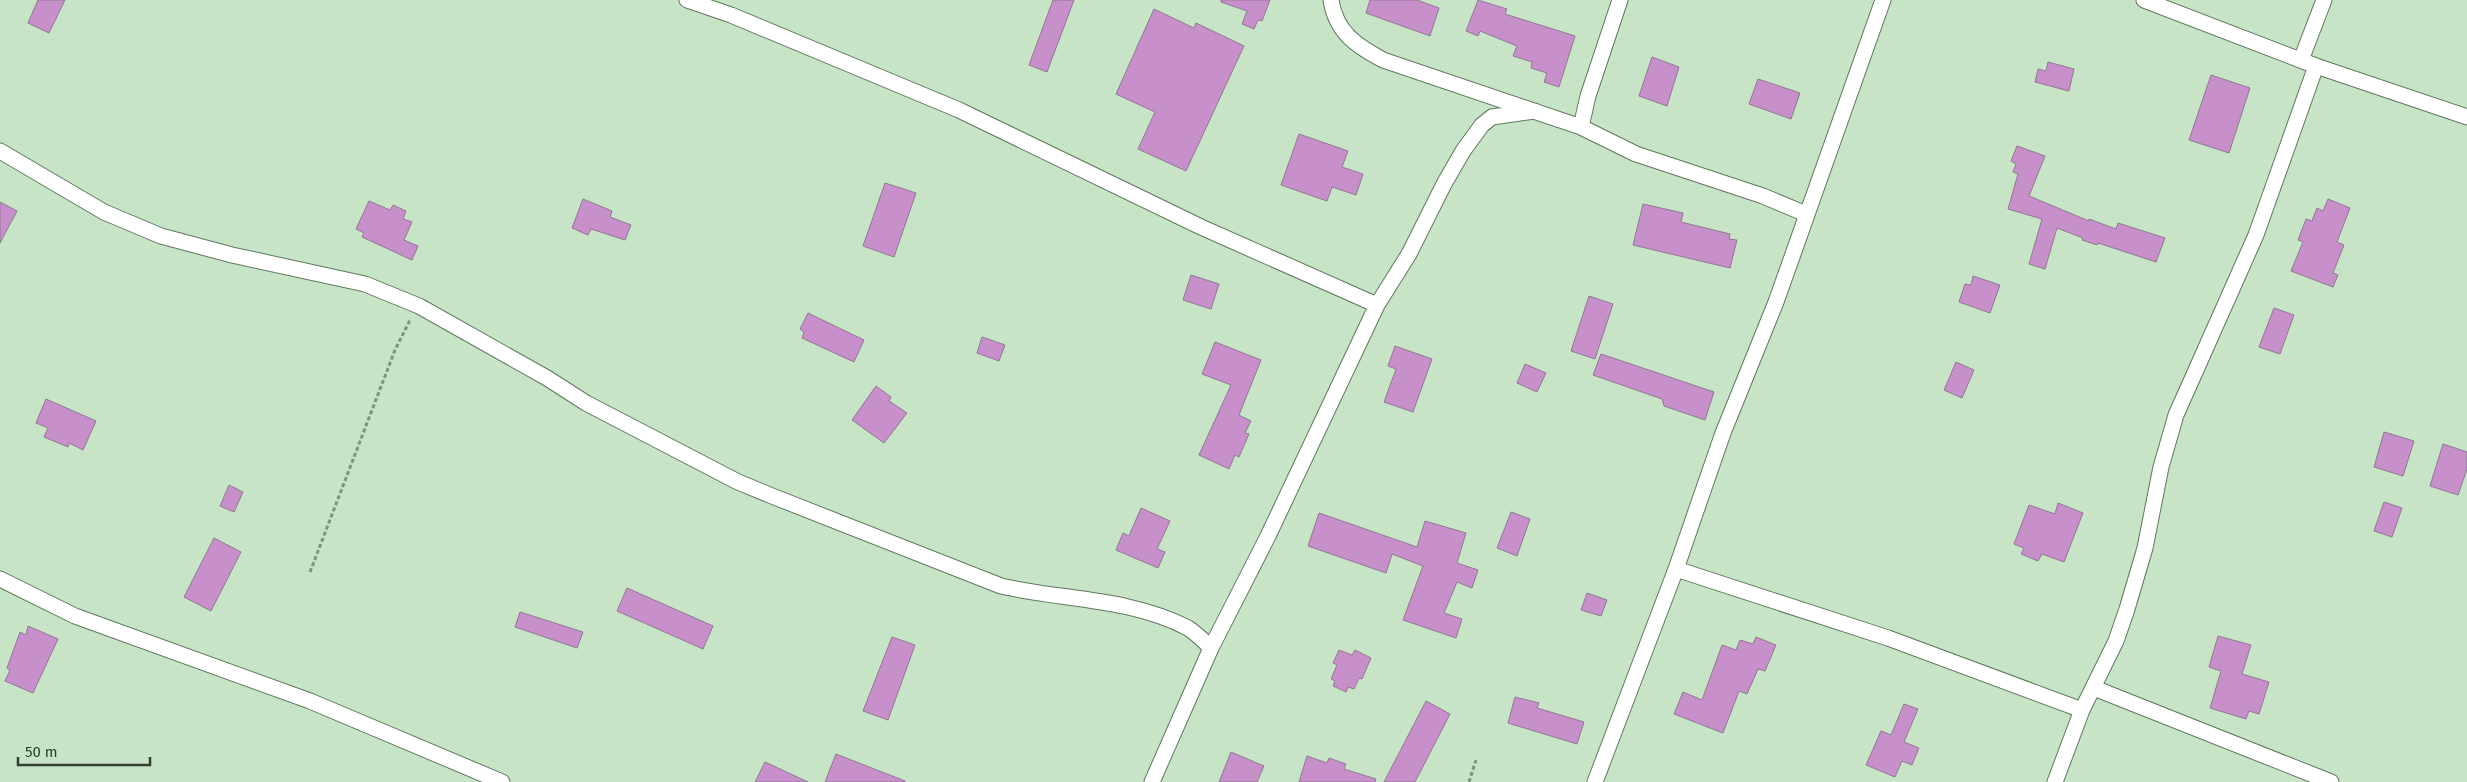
<svg xmlns="http://www.w3.org/2000/svg" width="2467" height="782" font-family="'Fira Sans',sans-serif">
<style>
.building{fill:#c790ca;stroke:#917792}
.lines{fill:none;stroke-linecap:round;stroke-linejoin:round}
.minor-casing{stroke:#5e785d;stroke-width:17}
.path{stroke:#7e927e;stroke-width:3;stroke-dasharray:4 2.5;stroke-linecap:butt}
.minor{stroke:#fff;stroke-width:15}
</style>
<rect width="100%" height="100%" fill="#c7e4c6"/>
<path class="building" d="M38 0H65L49 33 28 23Z
M1053 0H1074L1047 72 1029 65Z
M1221 0H1270L1262 21 1258 20 1254 29 1242 24 1247 11 1221 2Z
M1370 0H1417L1439 8 1430 36 1366 13Z
M1478 0 1507 9 1505 14 1575 36 1559 87 1544 82 1547 73 1531 68 1532 62 1513 56 1517 46 1480 31 1478 36 1466 31Z
M1154 9 1194 28 1196 23 1244 46 1186 171 1138 149 1155 112 1116 94Z
M1652 57 1679 67 1667 106 1639 96Z
M2048 62 2074 69 2069 91 2035 82 2038 69 2046 71Z
M2211 75 2250 88 2229 153 2189 140Z
M1758 79 1800 93 1791 119 1749 104Z
M1299 134 1348 151 1342 167 1363 174 1356 195 1332 187 1327 201 1281 185Z
M2017 146 2045 156 2029 196 2089 221V219L2116 229 2118 223 2165 238 2156 262 2098 243 2097 245 2082 240 2083 238 2057 228 2045 269 2029 264 2042 219 2008 209 2018 174 2013 172 2016 164 2011 161Z
M885 183 916 193 894 257 863 246Z
M583 199 612 211 610 217 631 225 625 240 591 229 588 235 572 228Z
M2328 199 2350 208 2337 242 2344 245 2333 273 2338 275 2333 287 2291 271 2303 242 2298 240 2306 219 2312 221 2317 208 2323 211Z
M369 201 390 210 393 205 406 211 403 219 412 222 404 240 418 246 412 260 362 237 364 233 356 229Z
M0 202 17 211 0 243Z
M1643 204 1683 213 1681 222 1730 234 1729 239 1737 240 1730 268 1633 245Z
M1191 275 1219 284 1211 309 1183 300Z
M1973 276 2000 285 1990 313 1959 302 1965 284 1971 285Z
M1589 296 1613 304 1595 359 1571 351Z
M2274 308 2294 315 2280 354 2259 347Z
M808 313 864 340 854 362 802 338 804 332 800 329Z
M982 337 1005 345 999 361 977 353Z
M1215 342 1261 360 1239 415 1251 421 1245 433 1249 434 1239 457 1235 455 1229 469 1199 455 1231 385 1202 374Z
M1395 346 1432 359 1413 412 1384 402 1396 369 1388 366Z
M1601 354 1714 392 1705 420 1664 406 1662 399 1593 375Z
M1956 362 1974 370 1962 398 1944 390Z
M1525 364 1546 373 1537 392 1517 383Z
M876 386 891 397 889 401 907 413 884 443 852 420Z
M46 399 96 421 83 450 69 443 68 447 44 437 48 428 36 423Z
M2384 432 2414 441 2403 476 2374 467Z
M2443 444 2467 452V469L2458 495 2430 486Z
M229 485 243 492 234 512 220 506Z
M2384 502 2402 508 2392 537 2374 531Z
M2058 503 2083 513 2064 562 2042 554 2038 561 2021 554 2024 548 2014 544 2029 505 2055 514Z
M1141 508 1170 521 1157 549 1165 552 1158 568 1116 550 1123 533 1129 536Z
M1511 512 1530 519 1517 556 1497 548Z
M1319 513 1417 547 1425 521 1466 533 1457 563 1478 570 1472 588 1457 582 1444 613 1462 619 1456 638 1403 620 1423 566 1392 554 1386 573 1308 546Z
M214 538 241 552 211 611 184 597Z
M627 588 713 626 703 649 617 611Z
M1587 593 1607 600 1601 616 1581 610Z
M520 612 583 632 577 648 515 627Z
M28 626 58 639 33 693 5 681 10 670 7 668 20 632 26 635Z
M2218 636 2251 645 2242 674 2269 682 2259 714 2249 711 2246 719 2210 708 2221 671 2209 667Z
M892 637 915 645 888 720 863 711Z
M1756 637 1776 645 1765 671 1758 669 1747 694 1739 691 1723 733 1674 714 1683 692 1702 700 1722 645 1736 650 1740 640 1753 644Z
M1339 650 1352 655 1355 650 1371 658 1362 679 1359 678 1354 689 1348 687 1346 692 1333 686 1335 681 1331 679 1337 665 1333 663Z
M1515 697 1539 703 1537 708 1584 722 1577 744 1508 723Z
M1426 701 1450 714 1415 782H1384Z
M1904 704 1918 709 1904 742 1919 748 1912 765 1902 761 1895 777 1866 765 1881 731 1891 735Z
M1231 752 1264 766 1257 782H1219Z
M836 754 905 781V782H825Z
M1307 756 1327 763 1329 758 1346 764 1344 769 1376 779 1375 782H1299Z
M765 762 808 782H755Z"/>
<g class="lines">
<g class="minor-casing">
<path id="minor" d="M687 0 731 15 959 110 1201 227 1377 305
M1331 0C1336 33 1357 46 1383 60L1581 127 1636 154 1763 196 1806 214
M2144 0 2316 66 2467 117
M2301 60 2324 0
M1581 127 1588 96 1620 0
M0 151 104 212 161 236 232 255 365 284 419 306 547 378 586 403 738 482 772 496 1001 586C1062 600 1131 598 1188 628 1196 633 1204 641 1211 648
M1676 569 1888 638 2082 710
M0 579 75 616 310 701 502 782
M2094 688 2331 782
M1152 782 1211 648 1268 536 1377 305 1409 254 1444 184 1463 151 1482 125 1492 117 1535 111
M1595 782 1676 569 1723 433 1776 302 1883 0
M2055 782 2082 710 2116 641 2127 609 2145 548 2161 467 2176 415 2256 235 2316 66"/>
</g>
<path class="path" d="M310 572 395 350 410 320
M1469 782 1476 760"/>
<use href="#minor" class="minor"/>
</g>
<path d="M18 757v8h132v-8" fill="none" stroke="#323d32" stroke-width="2.5"/>
<text x="25" y="757" font-size="15" fill="#323d32" stroke="#c7e4c6" stroke-width="4" paint-order="stroke">50 m</text>
</svg>
